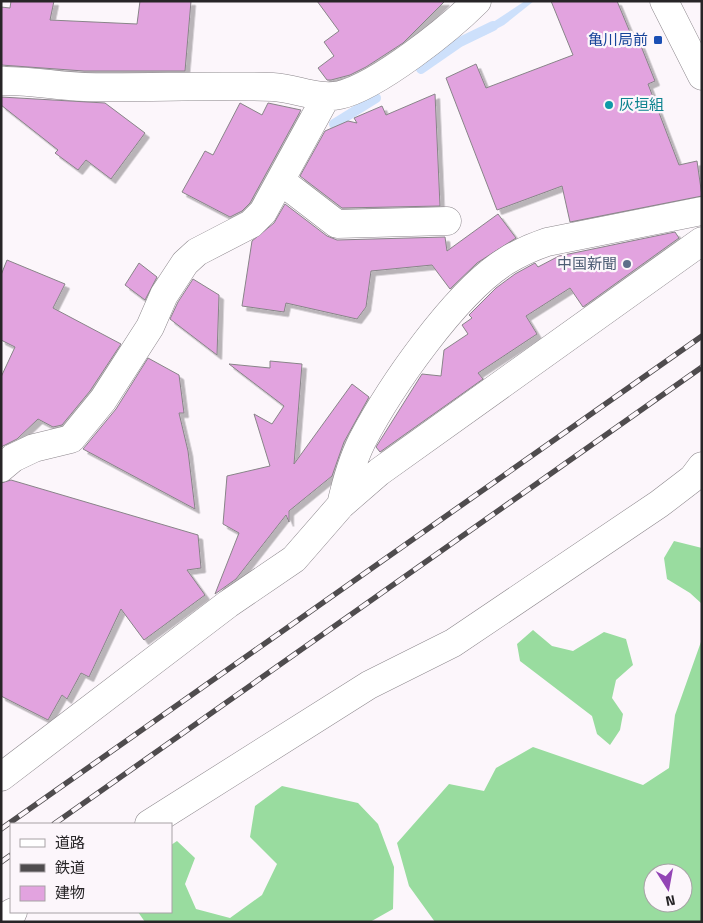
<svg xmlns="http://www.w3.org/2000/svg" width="703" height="923" font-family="'Titillium Web','Noto Sans JP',sans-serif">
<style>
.forest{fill:#99dc9f;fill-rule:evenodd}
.water{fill:#cde0fb}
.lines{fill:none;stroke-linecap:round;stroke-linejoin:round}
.stream{stroke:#cde0fb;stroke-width:10}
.building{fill:#e2a3df;stroke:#888488;filter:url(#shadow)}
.minor-casing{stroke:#8c878c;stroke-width:29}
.major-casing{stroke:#8c878c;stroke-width:29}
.minor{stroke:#fff;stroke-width:28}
.major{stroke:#fff;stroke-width:28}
.rail-casing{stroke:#4f4c4e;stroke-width:5.5}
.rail{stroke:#fcf6fb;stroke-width:4;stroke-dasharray:11;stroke-linecap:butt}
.transit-dot{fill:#1a4fb4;stroke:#fcf6fb;stroke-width:2}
.culture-dot{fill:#0f9aa8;stroke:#fcf6fb;stroke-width:2}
.service-dot{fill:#5c6f8a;stroke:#fcf6fb;stroke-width:2}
.labels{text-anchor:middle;stroke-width:4.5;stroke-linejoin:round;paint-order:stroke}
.transit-label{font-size:15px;fill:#164399;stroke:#fcf6fb;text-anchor:end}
.culture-label{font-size:15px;fill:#0d838f;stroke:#fcf6fb;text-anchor:start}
.service-label{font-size:15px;fill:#4e5e75;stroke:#fcf6fb;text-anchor:end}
</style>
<defs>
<filter id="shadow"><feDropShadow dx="4.5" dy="4.5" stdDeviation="0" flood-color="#0004"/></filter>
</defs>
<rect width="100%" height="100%" fill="#fcf6fb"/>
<path class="forest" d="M674 541 702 548V604L690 593 667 579 664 558Z
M533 630 552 646 573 651 604 632 626 639 633 665 616 680 612 698 623 714 620 730 610 745 597 734 592 716 520 661 517 644Z
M702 639V922H435L409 886 397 843 449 784 484 791 496 768 533 747 643 785 669 768 675 715ZM653 873H683V903H653Z
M282 786 358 803 378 824 394 867 393 909 370 922H145L138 912H171V845L177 841 195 858 185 884 196 909 230 918 262 895 277 864 250 837 255 806Z"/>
<path class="water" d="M525 1H534L504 25 483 36 481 30Z"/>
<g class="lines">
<path class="stream" d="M421 69 460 42 493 26
M334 124 376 98"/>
</g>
<path class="building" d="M11 1H54L50 20 137 24 140 1H191L185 71H84L1 65V7L10 8Z
M317 1H445L403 43 366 67 350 75 331 80H327L318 68 334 56 324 42 339 31Z
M551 1H617L632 37 637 36 655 81 648 84 679 165 697 161 702 196 570 222 562 186 497 210 446 78 476 64 486 88 573 55Z
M435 94 440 206 342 208 300 176 325 131 348 121 357 123 354 118 382 106 386 115Z
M1 97 105 103 145 133 111 179 86 160 78 170 55 153 58 150 1 105Z
M240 103 262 115 268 103 301 110 250 203 242 211 230 217 182 192 205 151 213 155Z
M285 204 327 236 337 240 445 237 447 251 498 214 516 238 477 263 450 289 432 265 371 271 366 307 357 319 286 303 284 312 242 306 252 241 274 223Z
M675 232 679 238 583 307 570 288 526 316 537 334 478 373 483 379 380 452 376 447 422 374 441 376 444 350 468 334 462 325 472 318 469 315 496 288 515 274 535 263 538 267 559 256Z
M7 260 65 284 53 308 121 344 90 391 62 425 53 427 38 419 17 439 1 447V377L15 347 1 340V275Z
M139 263 157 277 145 300 125 285Z
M193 279 219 295 217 355 170 319 178 302Z
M148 358 179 375 184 413H179L188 451 195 509 83 449 116 409Z
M270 361 302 364 294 464 352 384 369 397 344 442 332 476 289 511V522L286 515 236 579 215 594 239 533 223 524 227 476 270 466 254 414 272 424 284 406 229 364 270 368Z
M11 480 198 535 201 568 187 570 205 595 144 640 121 609 89 677 81 673 67 699 62 695 48 720 1 696V483Z"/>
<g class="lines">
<g class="minor-casing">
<path id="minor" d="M1 81C29 80 56 86 84 87 147 88 210 85 273 87 295 88 319 100 340 95 378 86 449 29 477 1
M281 181 337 224 447 221
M1 468 13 458 34 448 71 439 103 400 150 327 164 295 185 263 197 252 251 224 263 212 326 97
M341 505C346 483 352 461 362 441 390 387 455 293 506 261 519 253 532 247 547 242L702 211
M1 777 228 604 294 559 341 505 379 472 702 241
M149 824 369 685 453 643 659 504 693 478 702 466
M1 919 13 912"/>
</g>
<g class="major-casing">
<path id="major" d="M664 1 702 76"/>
</g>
<use href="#minor" class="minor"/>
<use href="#major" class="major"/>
<g class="rail-casing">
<path id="rail" d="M54 824 702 367
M1 829 702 336
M1 862 11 855"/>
</g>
<use href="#rail" class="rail"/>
</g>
<rect class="transit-dot" x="653" y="35" width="10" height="10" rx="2.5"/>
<circle class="culture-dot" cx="609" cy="105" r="5"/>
<circle class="service-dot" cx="627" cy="264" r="5"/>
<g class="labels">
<g class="transit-label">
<text x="648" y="45">亀川局前</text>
</g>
<g class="culture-label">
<text x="619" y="110">灰垣組</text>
</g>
<g class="service-label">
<text x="617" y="269">中国新聞</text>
</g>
</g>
<rect width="703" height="923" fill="none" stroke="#272527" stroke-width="5"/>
<rect x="10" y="823" width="162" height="90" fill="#fcf6fb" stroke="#a7a2a6"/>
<rect x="20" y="839" width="25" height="8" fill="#ffffff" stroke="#a7a2a6"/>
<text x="55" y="848" font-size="15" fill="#272527">道路</text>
<rect x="20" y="864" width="25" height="8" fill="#4f4c4e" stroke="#a7a2a6"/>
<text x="55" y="873" font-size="15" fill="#272527">鉄道</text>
<rect x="20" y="886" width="25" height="15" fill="#e2a3df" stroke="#a7a2a6"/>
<text x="55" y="898" font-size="15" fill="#272527">建物</text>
<g transform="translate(668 888) rotate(169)"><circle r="24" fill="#fcf6fb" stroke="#a7a2a6"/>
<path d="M0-4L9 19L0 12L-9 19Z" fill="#9345b5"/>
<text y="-8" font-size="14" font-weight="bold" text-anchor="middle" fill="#272527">N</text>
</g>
</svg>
